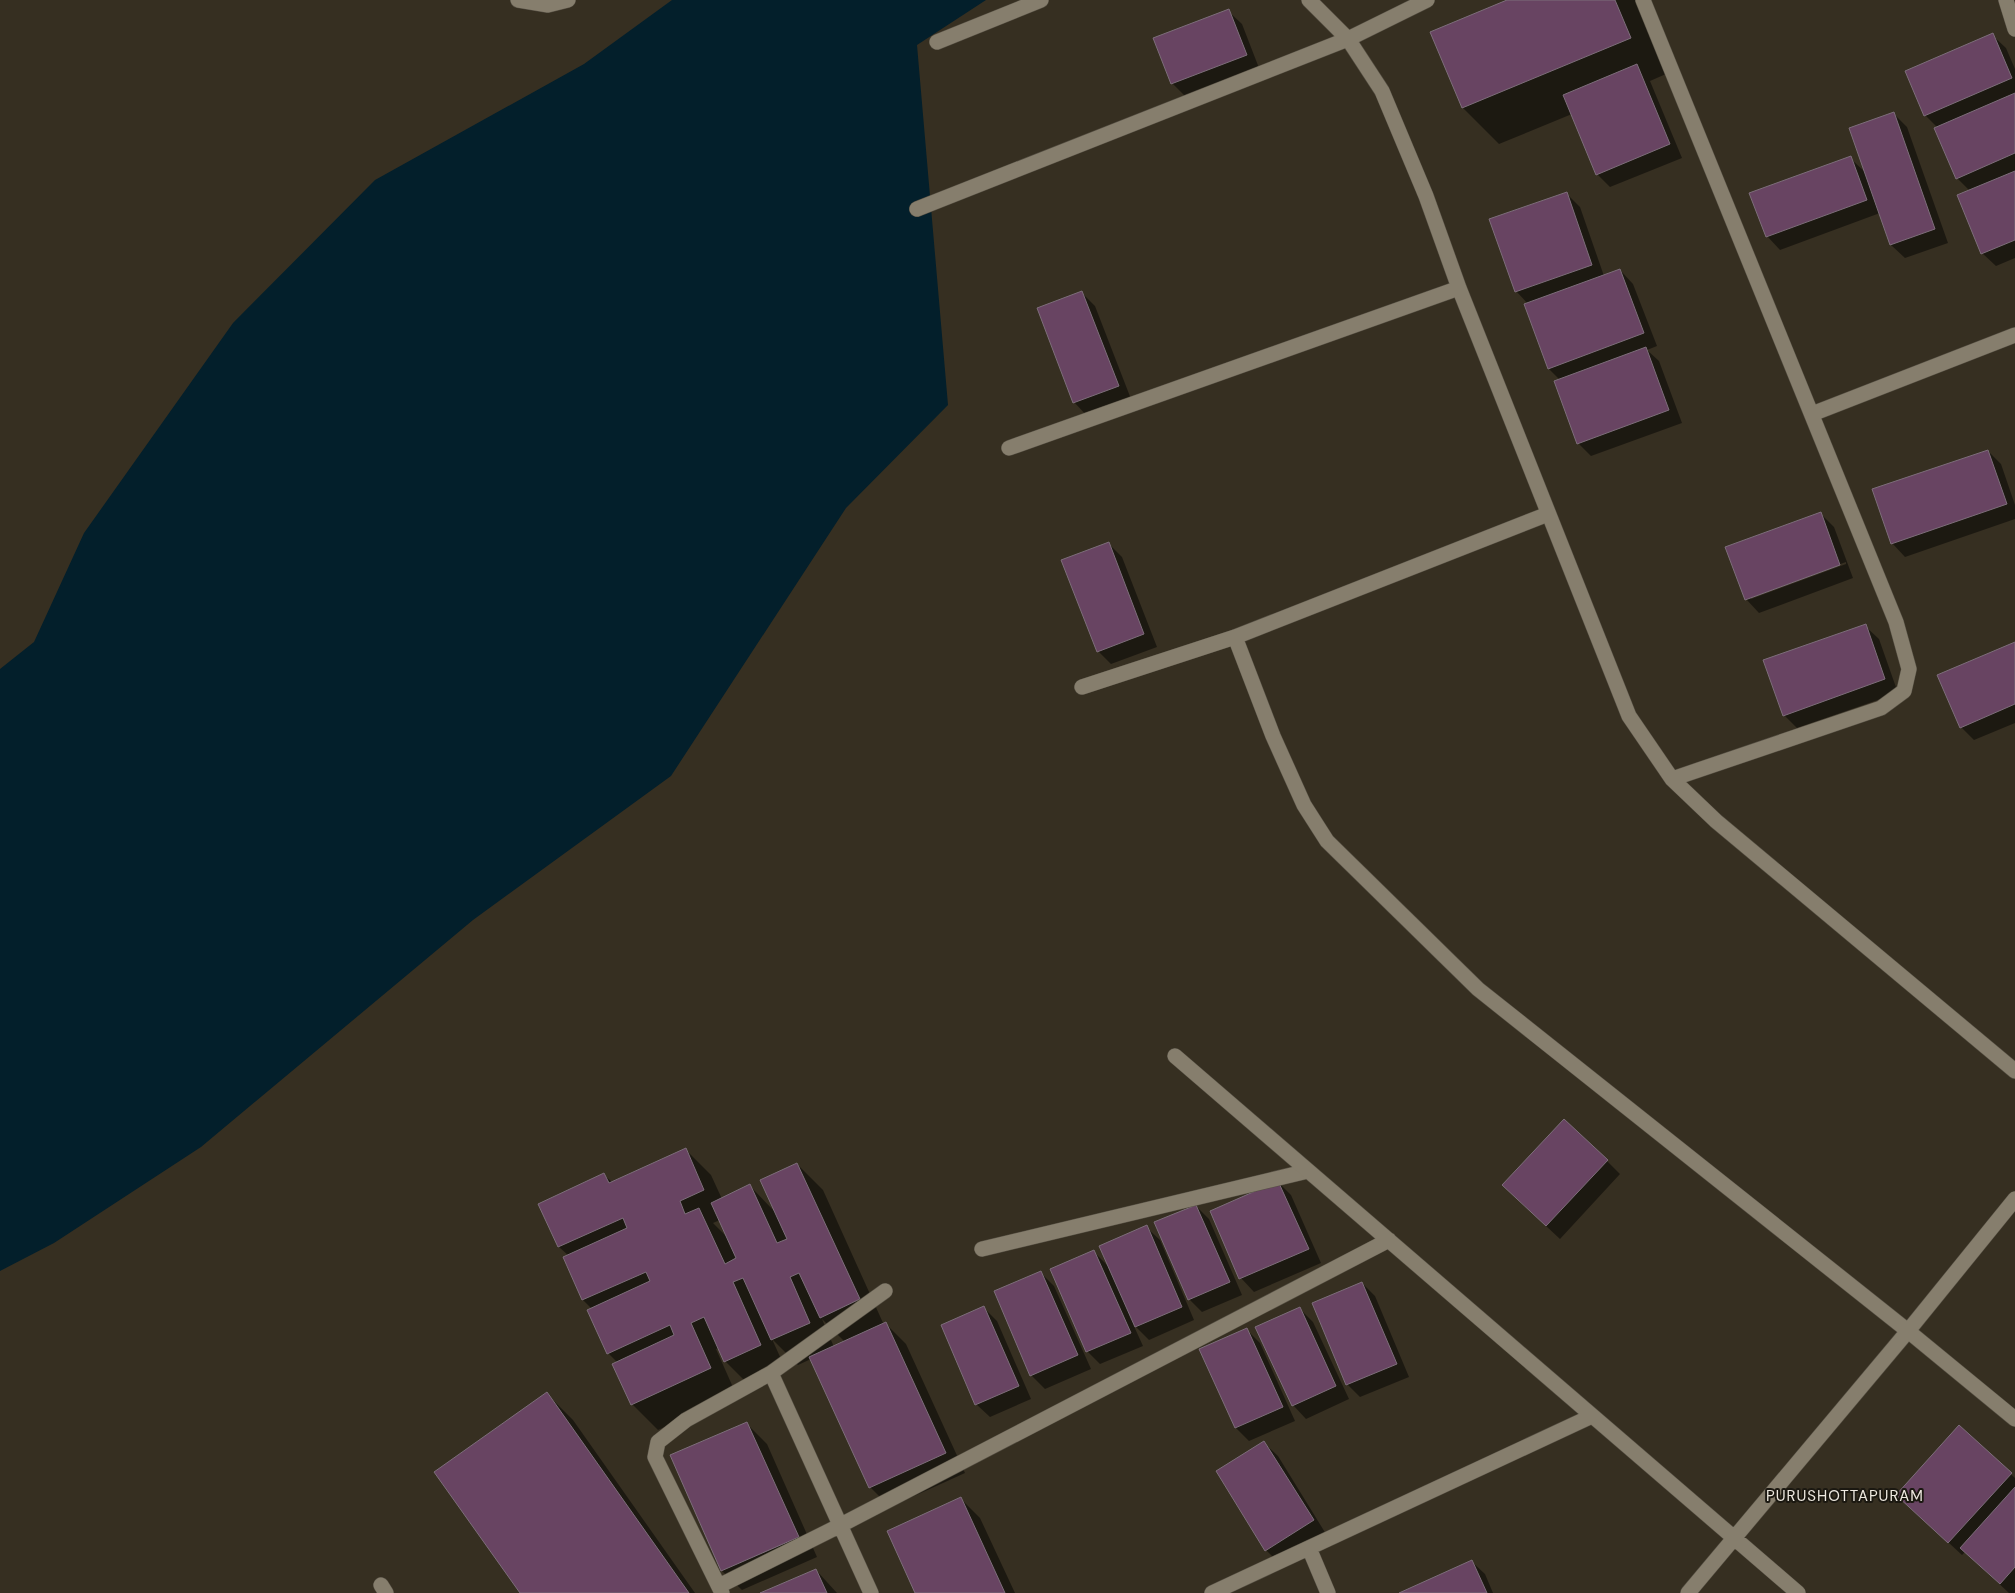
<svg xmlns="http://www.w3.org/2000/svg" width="2015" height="1593" font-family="'DM Sans',sans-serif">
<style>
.water{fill:#031f2b}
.shadow{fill:#0007;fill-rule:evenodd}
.building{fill:#684462;stroke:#7d6e7a}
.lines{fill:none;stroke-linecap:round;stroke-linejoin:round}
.lane-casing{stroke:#544e42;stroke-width:16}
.street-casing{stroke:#544e42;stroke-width:16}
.lane{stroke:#867e6d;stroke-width:15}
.street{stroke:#867e6d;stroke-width:15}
.labels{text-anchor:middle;stroke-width:4;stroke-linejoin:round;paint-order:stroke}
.neighbourhood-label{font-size:15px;letter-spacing:1px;fill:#eee9e0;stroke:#1b1811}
</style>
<rect width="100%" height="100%" fill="#362f21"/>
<path class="water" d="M672 0H986L917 45 948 405 846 508 671 776 473 920 201 1147 54 1243 0 1271V669L34 642 84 533 233 323 375 180 584 64Z"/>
<path class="shadow" d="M1510 0H1635L1666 74 1650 81 1682 158 1610 187 1597 174 1572 114 1499 144 1463 108 1432 33Z
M1228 11 1242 24 1259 68 1185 96 1172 83Z
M1992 35 2006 48 2015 69V258L1996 266 1982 253 1970 191 1957 178 1938 128 1925 115Z
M1894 114 1907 127 1948 243 1905 258 1891 245 1880 213 1780 250 1767 236 1850 158 1866 173Z
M1567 194 1580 207 1604 276 1620 270 1633 284 1657 346 1647 350 1659 361 1682 423 1591 456 1578 443 1560 380 1549 369 1528 304 1516 291Z
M1082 293 1095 306 1131 399 1087 416 1074 402Z
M1988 451 2001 464 2015 505V519L1905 557 1892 543Z
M1821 514 1834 527 1853 578 1759 613 1746 599ZM1846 562V564L1751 599V596Z
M1109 544 1122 557 1157 647 1111 664 1098 651Z
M1865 626 1879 639 1898 693 1797 728 1784 715Z
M2015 643V723L1974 740 1961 727Z
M685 1149 711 1175 722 1199 750 1186 775 1212 797 1164 823 1190 884 1325 886 1324 906 1344 965 1473 890 1507 870 1487 811 1359 798 1365 772 1339 786 1370 751 1387 725 1361 719 1348 716 1349 736 1394 658 1430 632 1404 617 1362 608 1353 592 1309 583 1300 564 1258 569 1256 559 1247 540 1204 604 1175 612 1182ZM720 1220 728 1238 713 1223ZM822 1319 845 1342 834 1347Z
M1607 1161 1620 1174 1560 1239 1516 1198Z
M1278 1182 1291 1195 1321 1263 1254 1292 1241 1278Z
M1196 1206 1209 1219 1242 1295 1202 1312 1189 1299Z
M1146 1227 1160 1240 1194 1320 1149 1340 1133 1324 1143 1346 1100 1364 1087 1351 1094 1252 1110 1268Z
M1041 1273 1054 1286 1091 1369 1045 1389 1031 1375Z
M1362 1283 1375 1296 1409 1377 1360 1397 1347 1384Z
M984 1308 997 1321 1031 1399 990 1417 976 1404Z
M1299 1308 1313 1322 1349 1399 1306 1419 1293 1405Z
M1246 1329 1260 1343 1295 1421 1249 1441 1236 1428 1201 1350Z
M547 1394 573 1420 695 1593H522Z
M747 1424 767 1444 817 1557 742 1590 722 1571 672 1456Z
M1959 1427 2015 1478V1593H2009L1965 1552 1962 1555 1911 1508Z
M1264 1443 1278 1456 1326 1534 1279 1563 1266 1550Z
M960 1498 980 1518 1015 1593H917Z
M1471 1561 1485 1574 1493 1593H1402Z
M816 1570 837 1593H764Z"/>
<path class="building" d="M1507 0H1615L1631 38 1462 108 1430 32Z
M1229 9 1247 55 1171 84 1153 38Z
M1993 33 2012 78 1924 116 1905 71Z
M1637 64 1670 144 1596 175 1563 95Z
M2015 93V153L1956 179 1934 128Z
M1894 112 1935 229 1890 245 1849 128Z
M1851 156 1867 200 1766 237 1749 193Z
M2015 171V240L1981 254 1957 195Z
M1567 192 1592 265 1515 292 1489 219Z
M1620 269 1644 333 1548 369 1524 304Z
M1082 291 1119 386 1073 403 1037 308Z
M1646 347 1669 410 1577 444 1554 381Z
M1988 450 2007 504 1891 544 1872 489Z
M1821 512 1840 565 1745 600 1725 547Z
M1109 542 1144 634 1097 652 1061 560Z
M1866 624 1885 679 1783 716 1763 660Z
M2015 642V704L1960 728 1937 675Z
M1564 1119 1608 1160 1546 1226 1502 1185Z
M686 1148 704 1190 680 1201 685 1214 699 1208 725 1264 736 1258 711 1203 750 1184 777 1243 787 1239 760 1180 797 1163 860 1299 820 1318 799 1273 790 1277 810 1323 771 1340 743 1278 733 1282 761 1345 724 1362 704 1317 691 1323 711 1368 631 1405 612 1364 674 1335 670 1325 607 1354 587 1310 650 1281 646 1272 582 1300 563 1257 627 1228 623 1218 558 1247 538 1204 604 1173 609 1183Z
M1278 1181 1309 1249 1239 1279 1210 1211Z
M1196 1205 1230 1282 1188 1300 1154 1222Z
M1147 1225 1182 1307 1135 1327 1099 1246Z
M1094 1250 1131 1333 1086 1352 1050 1269Z
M1041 1271 1078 1355 1030 1376 994 1291Z
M1362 1282 1397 1364 1346 1385 1312 1303Z
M984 1306 1019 1386 975 1405 941 1325Z
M1300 1307 1336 1386 1292 1406 1255 1327Z
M886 1322 946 1453 869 1488 809 1357Z
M1247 1328 1283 1407 1235 1428 1199 1349Z
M547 1392 689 1593H520L434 1472Z
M747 1422 799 1537 721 1571 670 1455Z
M1959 1425 2012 1473 1948 1543 1896 1495Z
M1264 1441 1314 1520 1265 1551 1216 1471Z
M2015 1487V1567L2000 1584 1960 1548Z
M961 1497 1005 1593H915L887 1531Z
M1472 1560 1487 1593H1399Z
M816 1569 827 1593H760Z"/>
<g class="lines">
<g class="lane-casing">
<path id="lane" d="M982 1249 1308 1171"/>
</g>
<g class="street-casing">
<path id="street" d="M518 0 548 5 568 0
M1309 0 1348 39 1382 91 1426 196 1459 288 1629 716 1672 779 1716 821 2015 1071
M1643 0 1896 622 1909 669 1904 691 1881 708 1672 779
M2006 0 2015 29
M937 42 1041 0
M917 209 1348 39 1427 0
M1812 414 2015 335
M1009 448 1459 288
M1235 637 1273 736 1304 805 1327 841 1478 989 1908 1331 2015 1419
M1082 687 1235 637 1548 514
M1175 1056 1798 1593
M771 1373 871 1593
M1309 1548 1328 1593
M381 1585 386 1593
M719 1586 839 1526 1389 1240
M722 1593 655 1457 658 1442 686 1420 771 1373 885 1291
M1212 1593 1592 1416
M1688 1593 1908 1331 2015 1199"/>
</g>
<use href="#lane" class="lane"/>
<use href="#street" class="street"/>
</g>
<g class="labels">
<g class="neighbourhood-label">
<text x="1845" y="1501">PURUSHOTTAPURAM</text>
</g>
</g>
</svg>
